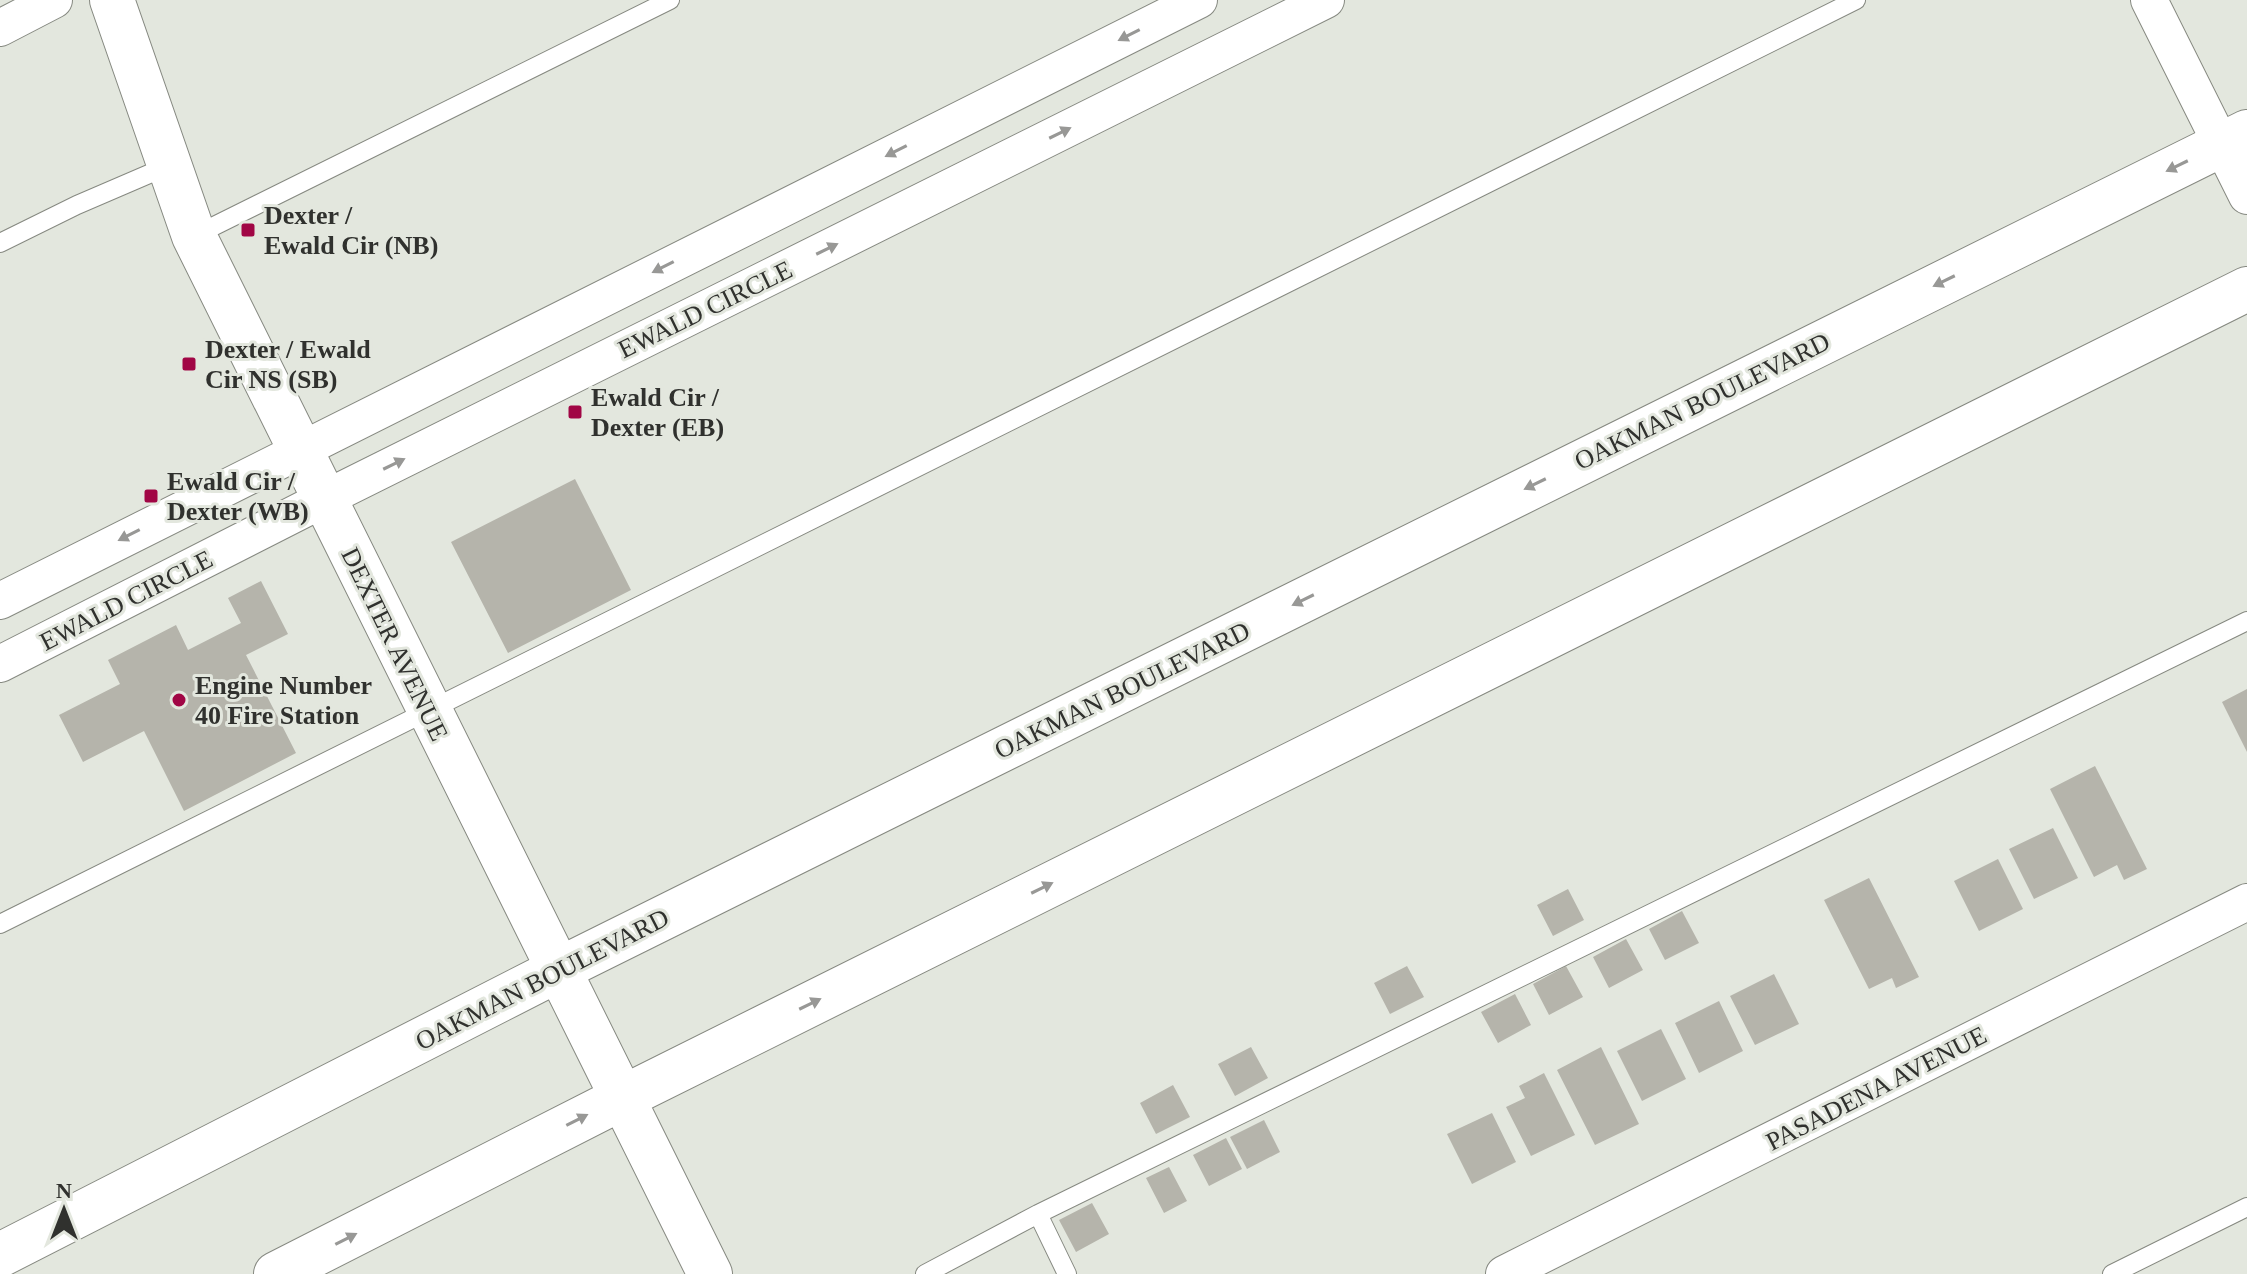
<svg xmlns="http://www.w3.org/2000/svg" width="2247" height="1274" font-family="'Times New Roman',serif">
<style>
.building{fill:#b5b4ab}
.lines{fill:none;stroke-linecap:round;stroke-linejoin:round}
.lane-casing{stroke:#868981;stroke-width:20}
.street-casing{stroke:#868981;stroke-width:38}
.secondary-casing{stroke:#868981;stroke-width:46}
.lane{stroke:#fff;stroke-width:18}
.street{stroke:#fff;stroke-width:36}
.secondary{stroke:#fff;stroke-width:44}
.oneway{fill:#989896}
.poi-dot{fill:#a10645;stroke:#e3e7de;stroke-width:3}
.labels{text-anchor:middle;stroke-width:6;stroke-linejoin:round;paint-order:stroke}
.poi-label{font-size:26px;font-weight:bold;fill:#30312e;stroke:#e3e7de;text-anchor:start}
.street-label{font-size:26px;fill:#30312e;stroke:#e3e7de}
</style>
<rect width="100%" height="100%" fill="#e3e7de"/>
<path class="building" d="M575 479 631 590 508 653 451 542Z
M261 581 288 634 246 655 296 753 184 811 144 731 83 762 59 715 120 684 108 660 176 625 188 650 241 623 228 598Z
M2247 689V752L2222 702Z
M2095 766 2147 869 2124 880 2117 865 2094 877 2050 789Z
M2053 828 2078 878 2034 899 2009 849Z
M1998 859 2023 909 1979 931 1954 881Z
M1869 878 1919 977 1896 988 1892 978 1869 989 1824 900Z
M1568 889 1584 920 1553 936 1537 905Z
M1682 911 1699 943 1665 960 1649 929Z
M1626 939 1643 970 1609 988 1593 957Z
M1407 966 1424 997 1390 1014 1374 983Z
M1566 966 1583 997 1549 1015 1533 984Z
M1774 974 1799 1024 1755 1045 1730 996Z
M1515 994 1531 1025 1498 1043 1481 1012Z
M1719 1001 1743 1051 1699 1073 1675 1023Z
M1661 1029 1686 1079 1642 1101 1617 1051Z
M1251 1047 1268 1078 1235 1096 1218 1064Z
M1601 1047 1639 1124 1595 1145 1557 1070Z
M1544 1073 1575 1135 1531 1156 1506 1107 1525 1098 1519 1086Z
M1173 1085 1190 1117 1156 1134 1140 1103Z
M1492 1113 1516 1162 1472 1184 1447 1134Z
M1264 1120 1280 1152 1247 1169 1230 1137Z
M1226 1138 1242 1169 1209 1186 1193 1155Z
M1169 1167 1187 1201 1164 1213 1146 1178Z
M1092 1203 1109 1234 1076 1252 1059 1220Z"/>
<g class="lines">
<g class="lane-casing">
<path id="lane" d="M194 236 670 0
M0 243 77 205 170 165
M0 924 1856 0
M1038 1214 1067 1274
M925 1274 1038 1214 2247 621
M2112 1274 2247 1207"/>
</g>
<g class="street-casing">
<path id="street" d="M2149 0 2247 196
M0 28 54 0
M0 601 1199 0
M0 664 324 499 1326 0
M1504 1274 2247 902"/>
</g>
<g class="secondary-casing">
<path id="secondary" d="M112 0 194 236 710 1274
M0 1255 558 970 2247 132
M276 1274 622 1098 2247 289"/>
</g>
<use href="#lane" class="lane"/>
<use href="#street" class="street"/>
<use href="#secondary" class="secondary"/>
</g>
<defs><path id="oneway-solid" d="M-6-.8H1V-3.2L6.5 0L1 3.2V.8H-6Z" transform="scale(2)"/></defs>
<g class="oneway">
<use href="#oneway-solid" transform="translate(1129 35) rotate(153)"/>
<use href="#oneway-solid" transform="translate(1060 133) rotate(-26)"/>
<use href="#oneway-solid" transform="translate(896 151) rotate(153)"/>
<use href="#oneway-solid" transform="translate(2177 166) rotate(154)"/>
<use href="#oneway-solid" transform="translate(827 249) rotate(-26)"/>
<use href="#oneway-solid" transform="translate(663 267) rotate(153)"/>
<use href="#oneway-solid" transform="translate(1944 281) rotate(154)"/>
<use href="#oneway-solid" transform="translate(394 464) rotate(-26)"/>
<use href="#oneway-solid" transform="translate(1535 484) rotate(154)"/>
<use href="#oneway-solid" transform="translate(129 535) rotate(153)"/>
<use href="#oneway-solid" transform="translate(1303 600) rotate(154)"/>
<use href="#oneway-solid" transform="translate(1042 888) rotate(-26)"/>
<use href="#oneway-solid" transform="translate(810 1004) rotate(-26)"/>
<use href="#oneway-solid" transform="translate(577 1120) rotate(-27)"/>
<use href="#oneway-solid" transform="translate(346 1239) rotate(-27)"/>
</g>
<g class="poi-dot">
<rect x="240" y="222" width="16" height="16" rx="4"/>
<rect x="181" y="356" width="16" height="16" rx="4"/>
<rect x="567" y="404" width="16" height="16" rx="4"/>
<rect x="143" y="488" width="16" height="16" rx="4"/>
<circle cx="179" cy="700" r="8"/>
</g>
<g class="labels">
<g class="poi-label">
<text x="264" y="224">Dexter /<tspan x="264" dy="30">Ewald Cir (NB)</tspan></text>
<text x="205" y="358">Dexter / Ewald<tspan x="205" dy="30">Cir NS (SB)</tspan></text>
<text x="591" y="406">Ewald Cir /<tspan x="591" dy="30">Dexter (EB)</tspan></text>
<text x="167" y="490">Ewald Cir /<tspan x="167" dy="30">Dexter (WB)</tspan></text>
<text x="195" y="694">Engine Number<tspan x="195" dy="30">40 Fire Station</tspan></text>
</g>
<g class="street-label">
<text transform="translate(705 309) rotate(-26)" y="9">EWALD CIRCLE</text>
<text transform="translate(1702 401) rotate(-26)" y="9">OAKMAN BOULEVARD</text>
<text transform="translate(126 600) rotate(-27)" y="9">EWALD CIRCLE</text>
<text transform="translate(395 644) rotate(64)" y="9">DEXTER AVENUE</text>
<text transform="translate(1122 690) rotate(-26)" y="9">OAKMAN BOULEVARD</text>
<text transform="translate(542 979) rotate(-27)" y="9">OAKMAN BOULEVARD</text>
<text transform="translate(1876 1088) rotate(-27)" y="9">PASADENA AVENUE</text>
</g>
</g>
<g transform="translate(64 1210)" stroke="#e3e7de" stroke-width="6" paint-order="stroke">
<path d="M0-6L14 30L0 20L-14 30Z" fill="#30312e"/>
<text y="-12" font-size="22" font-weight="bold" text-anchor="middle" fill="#30312e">N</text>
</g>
</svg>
